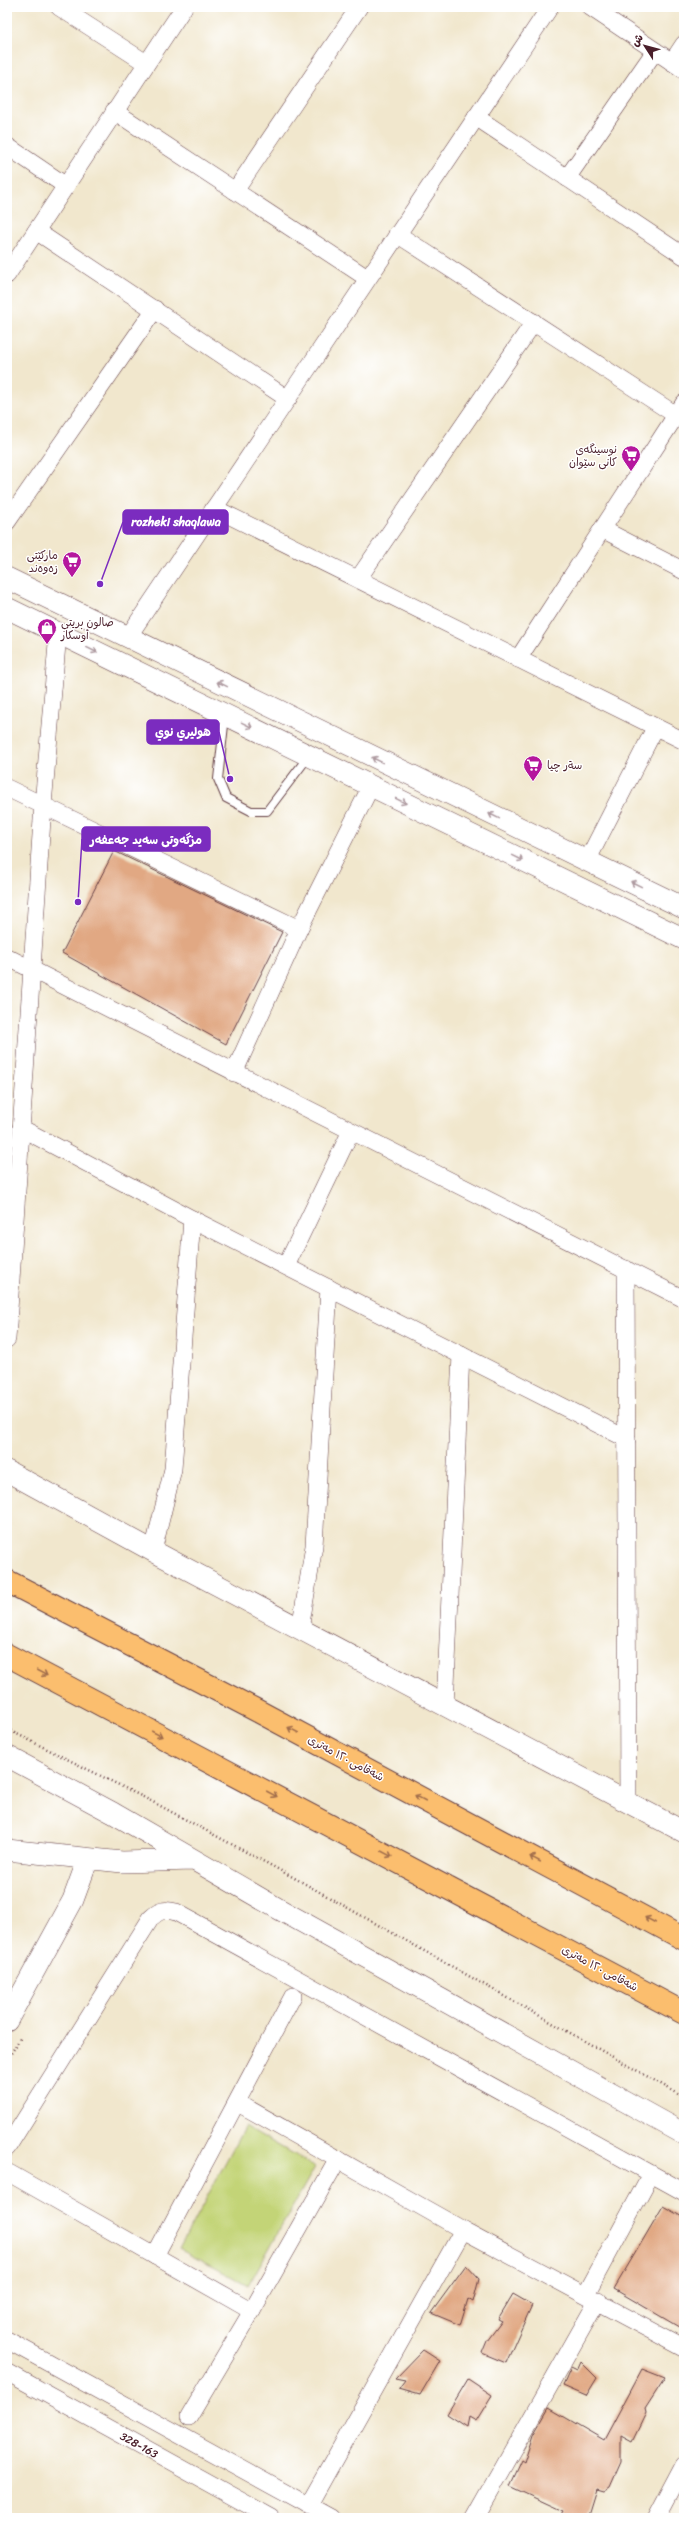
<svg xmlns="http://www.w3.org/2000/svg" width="691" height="2525" font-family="Sriracha,'Playpen Sans Arabic',sans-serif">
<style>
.green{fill:#c3d477;stroke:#867a51}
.building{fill:#e1a883}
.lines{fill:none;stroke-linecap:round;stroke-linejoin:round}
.service-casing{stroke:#633d43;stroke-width:10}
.minor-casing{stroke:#633d43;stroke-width:18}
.tertiary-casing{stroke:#633d43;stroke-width:22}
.motorway-casing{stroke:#633d43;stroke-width:24}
.path{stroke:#633d43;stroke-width:2.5;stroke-dasharray:1 3;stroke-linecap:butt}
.service{stroke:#fff;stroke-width:8}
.minor{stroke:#fff;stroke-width:17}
.tertiary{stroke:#fff;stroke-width:21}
.motorway{stroke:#fbbe6e;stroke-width:22}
.oneway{stroke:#ae9aa0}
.oneway2{stroke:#a26e4c}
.labels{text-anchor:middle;stroke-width:3;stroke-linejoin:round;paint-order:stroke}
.poi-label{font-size:11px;fill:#4a1f2b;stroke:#fff;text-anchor:end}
.street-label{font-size:11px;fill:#4a1f2b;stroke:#fff}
.leader{fill:none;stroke:#7b2cbf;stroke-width:1.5}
.callout-dot{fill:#7b2cbf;stroke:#fff;stroke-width:1.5}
.callout{fill:#7b2cbf;stroke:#7b2cbf;stroke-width:1.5}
.callout-label{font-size:12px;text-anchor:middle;font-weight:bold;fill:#fff}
</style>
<rect width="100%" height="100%" fill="#fff"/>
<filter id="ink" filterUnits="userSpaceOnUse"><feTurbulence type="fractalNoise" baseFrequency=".025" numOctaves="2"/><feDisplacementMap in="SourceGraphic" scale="8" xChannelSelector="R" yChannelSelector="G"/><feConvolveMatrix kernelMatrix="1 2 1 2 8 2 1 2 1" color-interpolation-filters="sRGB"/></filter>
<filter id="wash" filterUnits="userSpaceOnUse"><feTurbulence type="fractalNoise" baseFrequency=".012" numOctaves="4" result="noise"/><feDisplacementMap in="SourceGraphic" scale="16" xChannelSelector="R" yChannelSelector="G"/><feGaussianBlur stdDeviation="0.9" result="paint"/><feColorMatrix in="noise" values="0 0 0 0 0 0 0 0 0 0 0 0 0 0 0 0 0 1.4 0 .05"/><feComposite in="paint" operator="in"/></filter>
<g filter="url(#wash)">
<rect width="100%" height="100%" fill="#f1e7cd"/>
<path class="green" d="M245 2126 315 2167 248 2286 179 2249Z"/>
<g id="blocks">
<path class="building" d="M114 851 282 932 226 1044 62 953Z
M663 2206 684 2218V2330L614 2289Z
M466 2265 479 2279 473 2302 468 2299 460 2325 431 2313Z
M513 2294 532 2305 506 2363 482 2353 487 2341 502 2321 498 2319Z
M423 2350 440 2361 420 2395 399 2389 405 2381 395 2379Z
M581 2362 597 2378 586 2396 563 2386 571 2368 577 2371Z
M642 2369 665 2378 645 2409 646 2413 632 2442 621 2436V2462L610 2487 604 2491 597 2489 588 2518H560L564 2511 510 2486 522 2460 525 2462 534 2434 549 2408 604 2440Z
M468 2379 492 2395 476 2421 469 2417 467 2427 447 2414Z"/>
</g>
</g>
<g filter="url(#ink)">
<use href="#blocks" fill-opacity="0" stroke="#633d43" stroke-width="1"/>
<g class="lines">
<g class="service-casing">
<path id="service" d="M225 716 218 779 226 798 251 811H267L308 757"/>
</g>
<g class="minor-casing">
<g id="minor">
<path d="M59 7 146 63"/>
<path d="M590 7 684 70"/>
<path d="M672 62 684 44"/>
<path d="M114 111 367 278"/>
<path d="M476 117 684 256"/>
<path d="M7 146 66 186"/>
<path d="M567 178 655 51"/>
<path d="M235 191 359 7"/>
<path d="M36 231 288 399"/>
<path d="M397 234 676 415"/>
<path d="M7 275 184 7"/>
<path d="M214 508 684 741"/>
<path d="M7 522 155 309"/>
<path d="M602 529 684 571"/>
<path d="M358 579 534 322"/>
<path d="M128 637 550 7"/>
<path d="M518 659 684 403"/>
<path d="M7 788 299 929"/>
<path d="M587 861 655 728"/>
<path d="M7 957 684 1299"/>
<path d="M234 1073 299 929 371 786"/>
<path d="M21 1128 192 1219 627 1439"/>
<path d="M286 1266 351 1131"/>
<path d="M626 1269 628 1803"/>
<path d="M7 1339 43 805 58 633"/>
<path d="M153 1551 173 1469 192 1219"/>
<path d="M300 1629 314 1546 329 1288"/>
<path d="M445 1706 461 1355"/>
<path d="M238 2103 463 2230 684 2348"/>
<path d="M7 2148 151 1918C160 1910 164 1909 176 1912L684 2192"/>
<path d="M9 2173 252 2311"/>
<path d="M155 2256 293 1996"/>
<path d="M586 2294 651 2174"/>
<path d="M7 2340 331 2518"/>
<path id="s1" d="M7 2372 272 2518"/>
<path d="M189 2417 252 2311 338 2159"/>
<path d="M308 2506 463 2230"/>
<path d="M475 2518 598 2300"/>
<path d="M656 2518 684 2465"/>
</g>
</g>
<g class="tertiary-casing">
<path id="tertiary" d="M7 578 684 908
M7 608 684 939
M7 1471 153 1551 684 1832
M7 1756 113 1813 277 1908 684 2134
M7 1850 122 1862 193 1860
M7 2021 73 1900 88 1859"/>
</g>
<g class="motorway-casing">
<path id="motorway" d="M7 1581 254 1709 684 1939
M7 1655 684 2013"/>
</g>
<path class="path" d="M7 1729 153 1802 300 1881 684 2097
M7 2060 21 2037"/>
<use href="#service" class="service"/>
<use href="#minor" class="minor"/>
<use href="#tertiary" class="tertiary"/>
<use href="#motorway" class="motorway"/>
</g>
<defs><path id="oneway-shaft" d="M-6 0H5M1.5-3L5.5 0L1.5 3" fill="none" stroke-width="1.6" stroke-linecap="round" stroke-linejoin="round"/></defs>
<g class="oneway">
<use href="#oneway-shaft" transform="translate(92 650) rotate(26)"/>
<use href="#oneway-shaft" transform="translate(222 684) rotate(-154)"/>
<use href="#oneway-shaft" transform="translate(247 725) rotate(26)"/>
<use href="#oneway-shaft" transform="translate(377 760) rotate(-154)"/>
<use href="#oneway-shaft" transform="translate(401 801) rotate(26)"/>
<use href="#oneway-shaft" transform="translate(494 816) rotate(-154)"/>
<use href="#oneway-shaft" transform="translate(518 858) rotate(26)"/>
<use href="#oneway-shaft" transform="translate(636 884) rotate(-154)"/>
</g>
<g class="oneway2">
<use href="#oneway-shaft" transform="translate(42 1673) rotate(28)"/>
<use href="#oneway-shaft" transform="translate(293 1730) rotate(-152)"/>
<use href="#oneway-shaft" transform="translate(157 1734) rotate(28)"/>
<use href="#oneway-shaft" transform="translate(272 1794) rotate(28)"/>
<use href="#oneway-shaft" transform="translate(420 1798) rotate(-152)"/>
<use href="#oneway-shaft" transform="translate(387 1854) rotate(28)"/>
<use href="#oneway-shaft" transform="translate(535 1859) rotate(-152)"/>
<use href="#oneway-shaft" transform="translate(650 1920) rotate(-152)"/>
</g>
</g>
<defs>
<g id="supermarket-pin" transform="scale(1)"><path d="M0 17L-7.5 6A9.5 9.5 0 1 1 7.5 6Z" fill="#b5179e" stroke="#fff"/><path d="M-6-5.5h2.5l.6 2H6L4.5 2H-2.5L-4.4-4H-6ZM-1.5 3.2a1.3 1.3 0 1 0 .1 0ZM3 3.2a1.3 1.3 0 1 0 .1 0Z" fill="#fff"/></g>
<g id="shop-pin" transform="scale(1)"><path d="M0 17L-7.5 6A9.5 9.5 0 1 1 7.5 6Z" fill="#b5179e" stroke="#fff"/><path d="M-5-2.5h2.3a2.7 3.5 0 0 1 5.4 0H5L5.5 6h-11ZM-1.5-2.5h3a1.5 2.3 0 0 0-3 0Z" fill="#fff"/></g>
</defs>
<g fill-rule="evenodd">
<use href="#supermarket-pin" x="631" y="455"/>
<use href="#supermarket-pin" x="72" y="561"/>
<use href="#shop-pin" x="47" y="628"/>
<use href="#supermarket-pin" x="533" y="765"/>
</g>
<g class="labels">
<g class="poi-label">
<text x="617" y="453">نوسینگەی<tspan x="617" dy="13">کانی سێوان</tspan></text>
<text x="58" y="559">مارکێتی<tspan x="58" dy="13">زەوەند</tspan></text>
<text x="61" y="626" text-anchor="start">صالون بريتي<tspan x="61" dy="13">أوسكار</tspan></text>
<text x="547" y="769" text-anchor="start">سةر چيا</text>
</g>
<g class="street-label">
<text transform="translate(346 1758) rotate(28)" y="4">شەقامی ١٢٠ مەتری</text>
<text transform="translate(600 1968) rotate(28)" y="4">شەقامی ١٢٠ مەتری</text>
<text dy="4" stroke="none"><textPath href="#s1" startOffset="151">328-163</textPath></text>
</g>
</g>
<path class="leader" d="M100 584L123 522M230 779L219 732M78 902L82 839"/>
<g class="callout-dot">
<circle cx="100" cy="584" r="4"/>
<circle cx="230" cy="779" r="4"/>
<circle cx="78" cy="902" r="4"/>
</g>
<g class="callout">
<rect x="123" y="510" width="105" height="24" rx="4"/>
<rect x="147" y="720" width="72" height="24" rx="4"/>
<rect x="82" y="827" width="128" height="24" rx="4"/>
</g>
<g class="callout-label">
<text x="176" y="526">rozheki shaqlawa</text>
<text x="183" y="736">هوليري نوي</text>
<text x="146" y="844">مزگەوتی سەید جەعفەر</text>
</g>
<rect width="691" height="2525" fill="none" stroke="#fff" stroke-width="24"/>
<g transform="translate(645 46) rotate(306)" stroke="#ffffff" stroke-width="3" paint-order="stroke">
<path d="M0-3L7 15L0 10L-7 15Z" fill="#4a1f2b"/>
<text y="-6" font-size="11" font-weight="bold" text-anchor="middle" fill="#4a1f2b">ش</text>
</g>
</svg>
